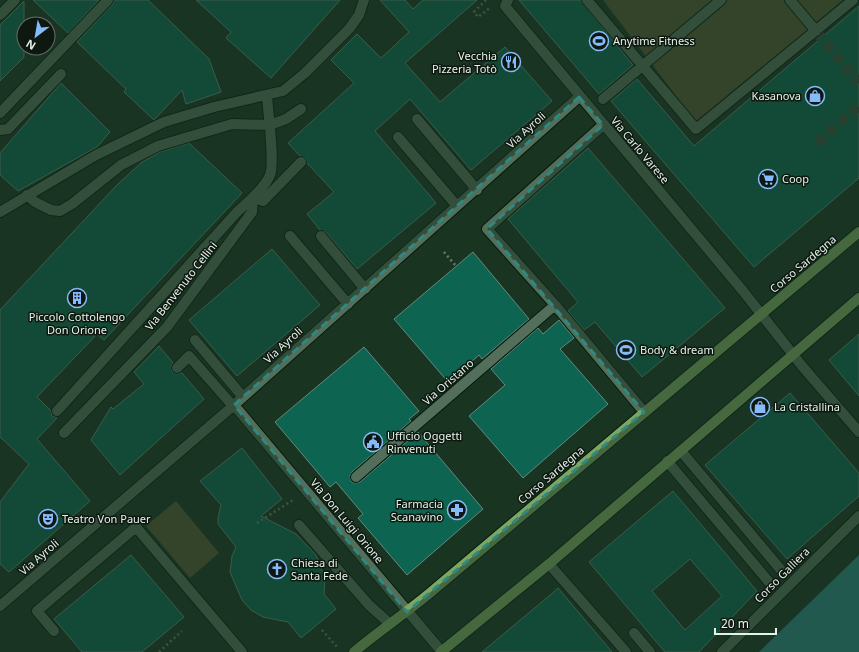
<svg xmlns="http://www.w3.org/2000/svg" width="859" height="652" font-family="'Noto Sans',sans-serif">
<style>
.green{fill:#545735}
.water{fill:#2d8684}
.building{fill:#0d6451;stroke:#64897d;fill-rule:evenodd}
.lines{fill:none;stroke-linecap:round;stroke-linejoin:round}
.minor-tunnel{stroke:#385140;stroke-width:10;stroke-dasharray:10 5;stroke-linecap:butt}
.minor-casing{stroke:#031b0b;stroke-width:12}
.major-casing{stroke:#031b0b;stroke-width:12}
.path{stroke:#657b6b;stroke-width:2.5;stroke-dasharray:2 3;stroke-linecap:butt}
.minor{stroke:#536e5a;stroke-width:10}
.major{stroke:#7ba663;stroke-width:10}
.marked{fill:none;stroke:#2f8980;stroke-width:3;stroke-dasharray:8 5;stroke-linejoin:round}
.labels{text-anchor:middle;stroke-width:3;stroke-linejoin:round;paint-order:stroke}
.poi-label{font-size:11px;fill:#e4f3e7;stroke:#0e1811;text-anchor:start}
.street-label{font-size:11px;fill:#e4f3e7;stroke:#0e1811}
</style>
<rect width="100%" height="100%" fill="#1a3422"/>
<path class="green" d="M603 0H843L696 122Z
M176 501 219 553 190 578 146 526Z"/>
<path class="water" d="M859 555V652H759Z"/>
<path class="building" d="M33 0H99L68 33Z
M114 0H148L209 59 221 92 186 104 182 90 154 120 124 92 126 89 77 42 113 4Z
M196 0H340L271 78 226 38 231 32Z
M380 0H405L413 9 423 0H477L405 63 440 102 505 47 552 101 471 170 410 99 375 131 436 203 357 269 326 232 320 230 307 214 334 192 307 163 306 158 300 156 288 143 354 83 331 60 357 34 381 58 409 32Z
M519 0H580L633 65 599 94Z
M24 1V57L0 81V25Z
M859 6V178L754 267 611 101 637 79 694 146Z
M61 83 110 132 97 147 18 191 0 175V153Z
M189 143 242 193 104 340 97 334 37 397 51 411 52 416 57 418 37 439 90 501 9 572 0 564V502L29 464 0 437V310L117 185 142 162 160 152Z
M588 148 725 308 642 377 595 322 584 330 568 311 578 302 508 219Z
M272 249 320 305 237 376 189 320Z
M473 252 529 319 482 359 479 355 448 382 394 319Z
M559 320 574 338 560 349 608 404 523 478 469 416 505 385 491 369 538 328 543 334Z
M859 334V396L829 360Z
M159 346 173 363 171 367 172 372 176 374 182 373 204 399 120 475 91 440 111 407 113 409 144 384 134 372Z
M364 347 419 411 409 419 411 421 352 472 350 475 351 481 354 483 360 482 418 432 483 509 407 575 358 518 363 514 336 482 330 487 275 422Z
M790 393 859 473V496L787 559 705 465Z
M242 448 282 499 261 516 296 534 316 555 325 578 324 594 336 609 301 638 288 622 263 617 251 610 242 600 230 572 232 556 236 547 218 524V518L221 505 200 481Z
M673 491 757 591 699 652H665L589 562ZM690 559 722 596 685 630 652 591Z
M131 555 184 617 142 652H82L54 619Z
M558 588 612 652H482L549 596Z"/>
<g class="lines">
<path class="minor-tunnel" d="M816 31 859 83
M817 143 859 106"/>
<g class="minor-casing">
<path id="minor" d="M508 0 505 6 743 291 802 366 859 432
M587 0 696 129 853 0
M790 0 816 31
M0 15 15 0
M603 99 721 0
M0 113 108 0
M417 119 477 190
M603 125 487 229 555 305 644 412
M0 130 8 129 61 74
M398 137 457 206
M27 195 35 202 51 210 60 211 72 204 121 165 158 146 232 124 270 125 286 119 301 109
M0 212 96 155 164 122 214 107 283 91 305 73 349 29 359 15 364 0
M290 236 348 304
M321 236 365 289
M195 340 243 397
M177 368 189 356 233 406
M234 405 442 652
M57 411 237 212C247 203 265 188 270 175 275 162 268 113 267 96
M64 433 167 327 252 212 253 197 263 201 301 162
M681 451 781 570
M667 461 769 582
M356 477 555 305
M299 525 369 605 389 623
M549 564 626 652
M0 606 233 406 579 97
M54 631 37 611 136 527 242 652
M634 633 650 652
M722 652 859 516"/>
</g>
<g class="major-casing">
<path id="major" d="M354 652C379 631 406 613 431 592L859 232
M441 652 549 564 859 298"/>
</g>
<path class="path" d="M486 0 474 12 478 17 491 7
M444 252 456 266
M257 523 293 500
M322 630 338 648
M159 652 182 631"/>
<use href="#minor" class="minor"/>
<use href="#major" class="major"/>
</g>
<path d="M0 0H859V652H0ZM579 97 603 125 487 229 644 412 407 612 234 405Z" fill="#1a3422" fill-opacity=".55" fill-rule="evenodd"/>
<path class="marked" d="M579 97 603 125 487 229 644 412 407 612 234 405Z"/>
<defs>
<g id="stadium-ring" transform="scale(1)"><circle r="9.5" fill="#0e1811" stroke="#86bbfb" stroke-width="1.5"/><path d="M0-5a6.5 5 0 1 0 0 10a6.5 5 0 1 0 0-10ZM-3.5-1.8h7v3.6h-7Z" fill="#86bbfb"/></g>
<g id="restaurant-ring" transform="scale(1)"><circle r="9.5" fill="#0e1811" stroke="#86bbfb" stroke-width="1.5"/><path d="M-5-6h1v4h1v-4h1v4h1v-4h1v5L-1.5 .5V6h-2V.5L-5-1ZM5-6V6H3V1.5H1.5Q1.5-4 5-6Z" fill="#86bbfb"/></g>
<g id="shop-ring" transform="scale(1)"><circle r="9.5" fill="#0e1811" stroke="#86bbfb" stroke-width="1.5"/><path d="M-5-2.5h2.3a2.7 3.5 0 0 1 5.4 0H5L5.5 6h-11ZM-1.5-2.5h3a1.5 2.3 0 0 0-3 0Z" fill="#86bbfb"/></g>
<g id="supermarket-ring" transform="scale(1)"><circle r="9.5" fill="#0e1811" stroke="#86bbfb" stroke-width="1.5"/><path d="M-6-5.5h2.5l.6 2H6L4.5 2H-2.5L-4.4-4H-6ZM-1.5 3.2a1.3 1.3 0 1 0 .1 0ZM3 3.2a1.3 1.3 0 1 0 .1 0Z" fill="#86bbfb"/></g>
<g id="building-ring" transform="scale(1)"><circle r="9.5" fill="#0e1811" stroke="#86bbfb" stroke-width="1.5"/><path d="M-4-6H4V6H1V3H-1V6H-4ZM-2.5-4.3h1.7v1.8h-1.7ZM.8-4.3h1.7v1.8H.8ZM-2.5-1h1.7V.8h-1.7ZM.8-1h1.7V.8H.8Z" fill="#86bbfb"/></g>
<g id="civic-ring" transform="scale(1)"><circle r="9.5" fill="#0e1811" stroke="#86bbfb" stroke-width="1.5"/><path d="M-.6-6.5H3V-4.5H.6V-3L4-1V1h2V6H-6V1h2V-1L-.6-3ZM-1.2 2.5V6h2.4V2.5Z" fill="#86bbfb"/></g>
<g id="pharmacy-ring" transform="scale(1)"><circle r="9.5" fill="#0e1811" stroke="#86bbfb" stroke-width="1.5"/><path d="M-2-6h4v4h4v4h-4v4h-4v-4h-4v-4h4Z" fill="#86bbfb"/></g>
<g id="theatre-ring" transform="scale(1)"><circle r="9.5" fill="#0e1811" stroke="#86bbfb" stroke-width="1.5"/><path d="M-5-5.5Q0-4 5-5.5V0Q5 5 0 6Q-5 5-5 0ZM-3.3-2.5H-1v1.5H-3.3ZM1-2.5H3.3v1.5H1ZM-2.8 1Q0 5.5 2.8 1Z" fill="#86bbfb"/></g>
<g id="church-ring" transform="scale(1)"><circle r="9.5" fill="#0e1811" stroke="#86bbfb" stroke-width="1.5"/><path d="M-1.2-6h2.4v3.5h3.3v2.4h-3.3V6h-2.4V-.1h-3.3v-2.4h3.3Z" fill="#86bbfb"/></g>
</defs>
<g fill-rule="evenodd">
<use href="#stadium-ring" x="599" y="41"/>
<use href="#restaurant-ring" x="511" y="62"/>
<use href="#shop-ring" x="815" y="96"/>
<use href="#supermarket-ring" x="768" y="179"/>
<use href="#building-ring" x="77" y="298"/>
<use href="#stadium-ring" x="626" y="350"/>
<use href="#shop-ring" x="760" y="407"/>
<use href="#civic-ring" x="373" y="442"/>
<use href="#pharmacy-ring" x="457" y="510"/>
<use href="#theatre-ring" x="48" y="519"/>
<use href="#church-ring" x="277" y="569"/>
</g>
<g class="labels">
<g class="poi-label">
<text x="613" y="45">Anytime Fitness</text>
<text x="497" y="60" text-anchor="end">Vecchia<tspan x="497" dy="13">Pizzeria Totò</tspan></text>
<text x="801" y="100" text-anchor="end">Kasanova</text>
<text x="782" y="183">Coop</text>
<text x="77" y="321" text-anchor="middle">Piccolo Cottolengo<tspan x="77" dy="13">Don Orione</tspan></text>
<text x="640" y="354">Body &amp; dream</text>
<text x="774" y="411">La Cristallina</text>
<text x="387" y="440">Ufficio Oggetti<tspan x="387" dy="13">Rinvenuti</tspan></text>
<text x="443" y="508" text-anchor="end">Farmacia<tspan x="443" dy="13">Scanavino</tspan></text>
<text x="62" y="523">Teatro Von Pauer</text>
<text x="291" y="567">Chiesa di<tspan x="291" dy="13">Santa Fede</tspan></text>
</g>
<g class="street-label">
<text transform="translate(526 130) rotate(-42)" y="4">Via Ayroli</text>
<text transform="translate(640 150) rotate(50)" y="4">Via Carlo Varese</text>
<text transform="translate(803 264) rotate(-40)" y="4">Corso Sardegna</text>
<text transform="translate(181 286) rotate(-52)" y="4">Via Benvenuto Cellini</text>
<text transform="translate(283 345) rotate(-42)" y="4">Via Ayroli</text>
<text transform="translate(448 382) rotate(-41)" y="4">Via Oristano</text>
<text transform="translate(551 475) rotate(-40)" y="4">Corso Sardegna</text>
<text transform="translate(347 521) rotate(50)" y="4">Via Don Luigi Orione</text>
<text transform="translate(39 557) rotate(-41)" y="4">Via Ayroli</text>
<text transform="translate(782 575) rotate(-45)" y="4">Corso Galliera</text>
</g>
</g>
<g transform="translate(36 36) rotate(211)"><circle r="19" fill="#0e1811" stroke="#647067"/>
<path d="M0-3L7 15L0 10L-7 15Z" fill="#86bbfb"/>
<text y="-6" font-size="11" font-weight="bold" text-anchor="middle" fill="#e4f3e7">N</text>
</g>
<path d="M715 628v6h61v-6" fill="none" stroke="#e4f3e7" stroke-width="2"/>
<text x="721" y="628" font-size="12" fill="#e4f3e7" stroke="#0e1811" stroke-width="3" paint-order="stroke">20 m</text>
</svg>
